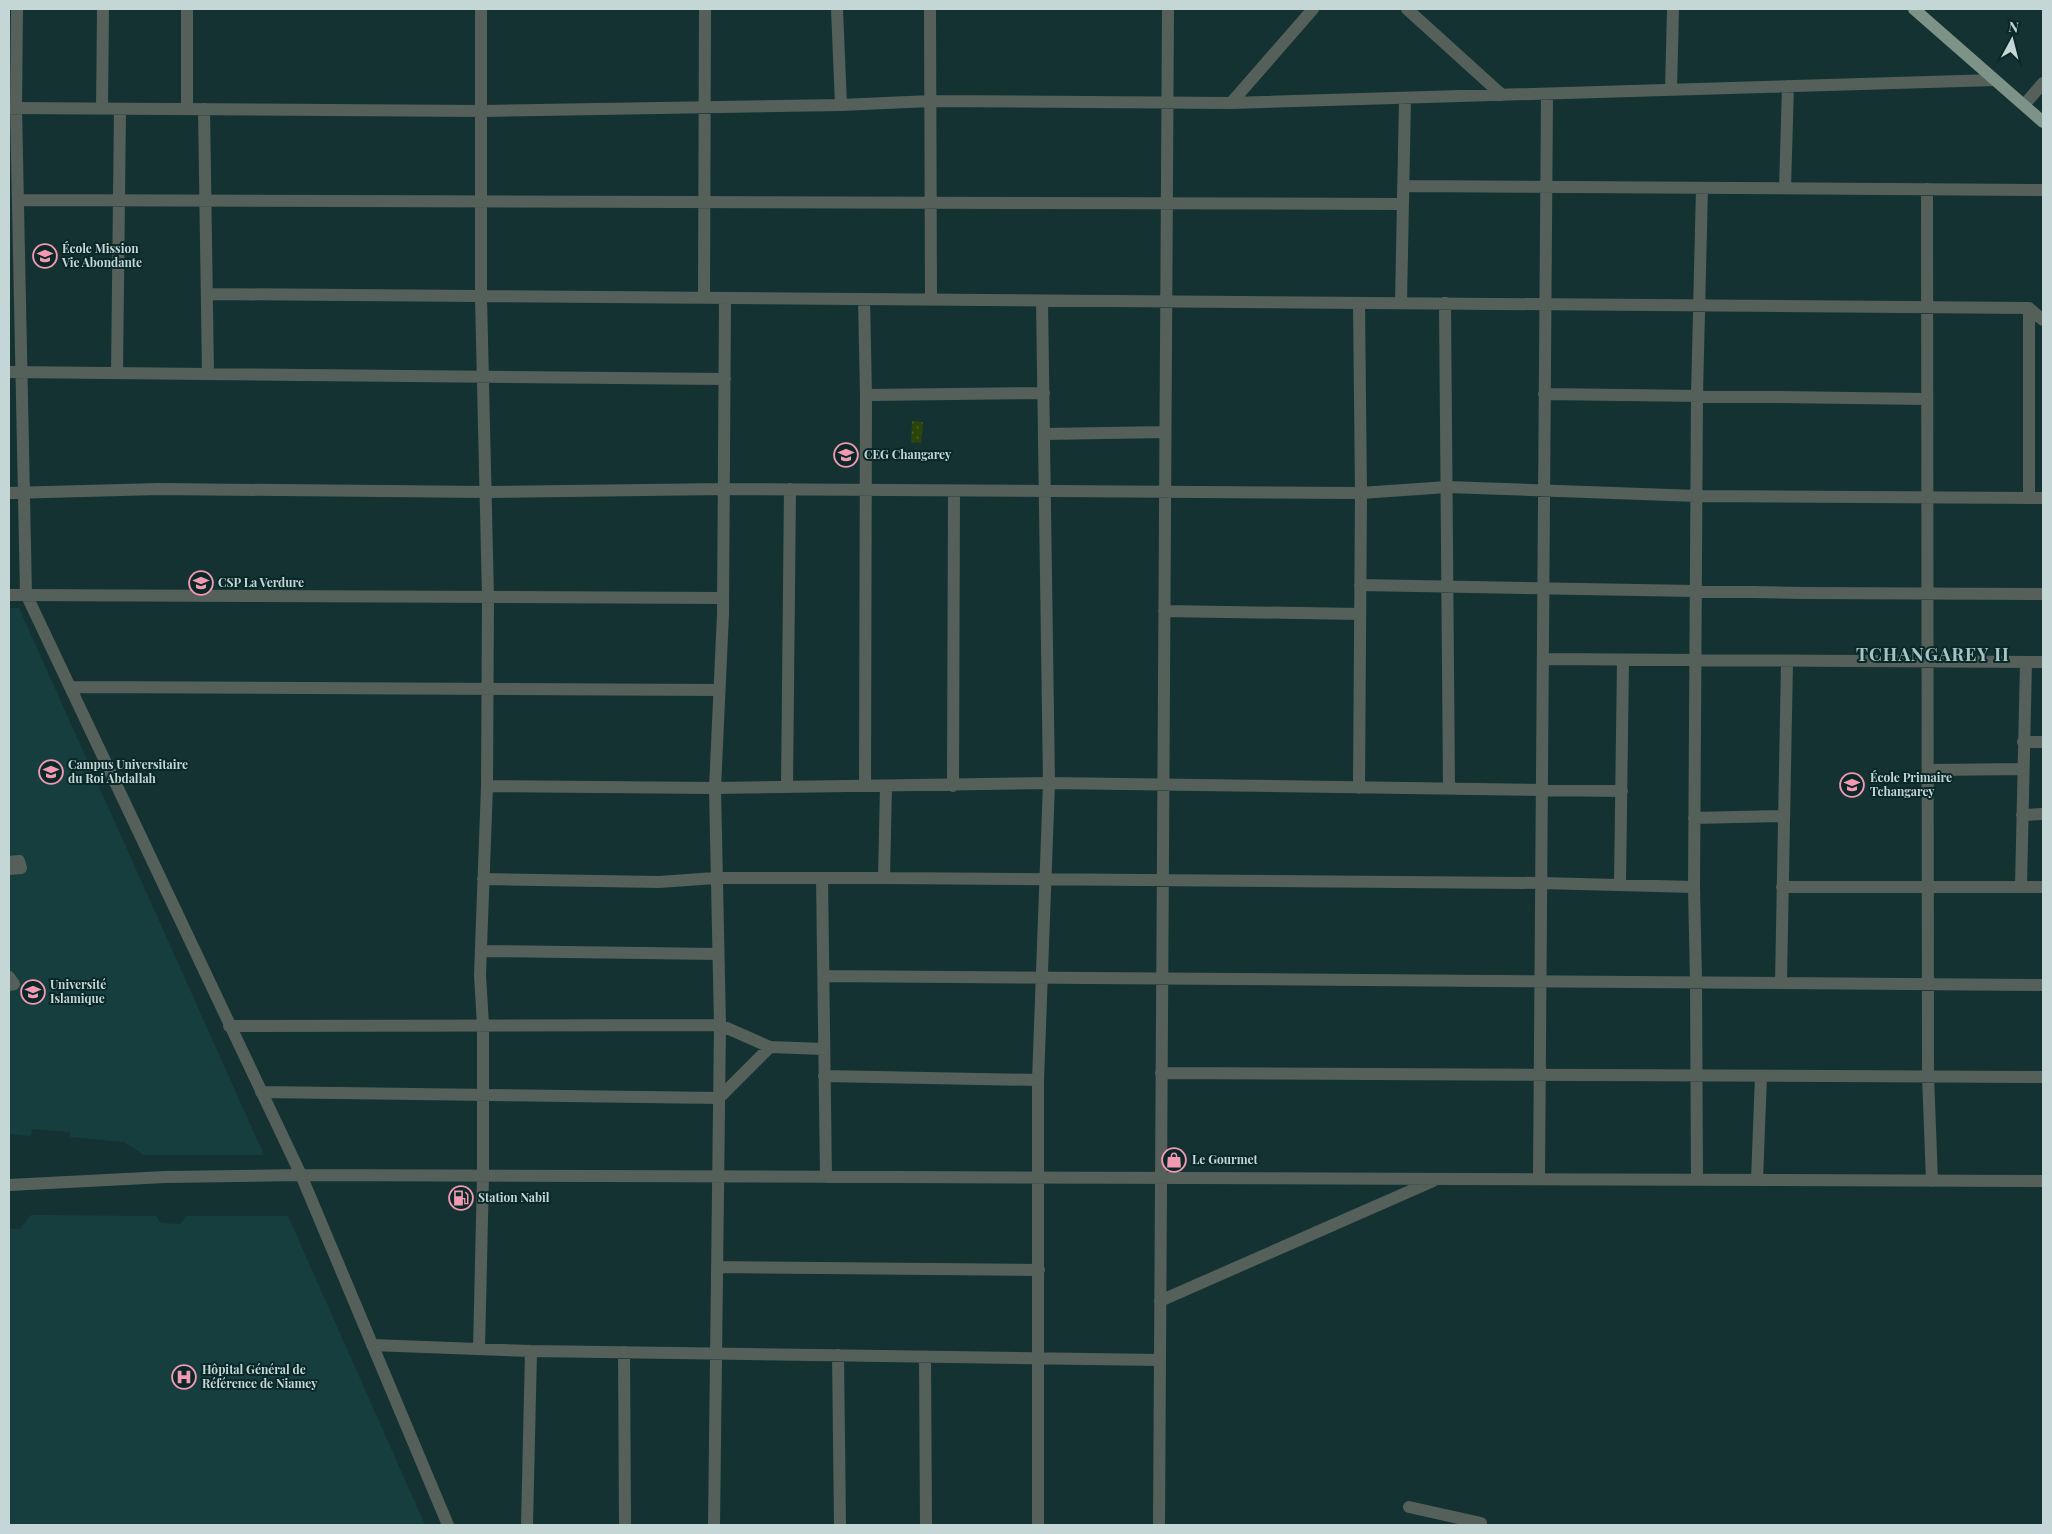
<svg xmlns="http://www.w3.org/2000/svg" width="2052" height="1534" font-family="'Playfair Display',serif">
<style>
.built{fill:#173e3f}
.grass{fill:url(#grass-dots)}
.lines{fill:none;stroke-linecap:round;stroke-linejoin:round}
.minor{stroke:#55605b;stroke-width:12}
.major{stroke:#7d9388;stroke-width:12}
.labels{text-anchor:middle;stroke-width:4;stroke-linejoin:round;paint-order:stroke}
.poi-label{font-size:12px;font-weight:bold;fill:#c5d6d6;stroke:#0a2828;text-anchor:start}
.district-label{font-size:18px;font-weight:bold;letter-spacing:1px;fill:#a5c5c5;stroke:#0a2828}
</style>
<defs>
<pattern id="grass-dots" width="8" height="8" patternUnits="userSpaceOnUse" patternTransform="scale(1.25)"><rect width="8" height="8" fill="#2b4508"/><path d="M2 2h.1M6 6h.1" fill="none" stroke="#485f2b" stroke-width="1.8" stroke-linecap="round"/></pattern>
</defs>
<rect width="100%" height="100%" fill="#153232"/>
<path class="built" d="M9 608H19L264 1155H144L124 1142 70 1137V1132L32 1129 31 1136 9 1134Z
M31 1215 156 1216 161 1223 181 1224 186 1216H288L425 1525H9V1229H20Z"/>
<path class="grass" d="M912 421 923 422 921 443 911 442Z"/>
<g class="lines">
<path class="minor" d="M17 9 16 108 26 594 301 1175 448 1525
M187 9V109
M837 9 841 105
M930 9 931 300
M1407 9 1502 95
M1671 90 1673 9
M1231 103 1313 9
M2024 105 2043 83
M9 108 482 111 841 105 931 101 1231 103 1995 80
M102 109 103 9
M204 109 208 374
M1403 186 2043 190
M1785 188 1788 86
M1927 189 1928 1076 1932 1181
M20 200 1403 204
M207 294 2029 308 2043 320
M704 298 705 9
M864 299 866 395 865 786
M1359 303 1361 493 1359 788
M1401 303 1405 98
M1445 303 1449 789
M9 372 725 379
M117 373 120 109
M1544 394 1927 399
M866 395 1044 393
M1045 434 1165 432
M9 493 159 489 487 492 724 489 1361 493 1447 487 1697 496 2043 498
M2029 498V308
M1360 585 1805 593 2043 594
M9 595 723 598
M1164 611 1360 614
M1543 659 2043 662
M72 687 719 690
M2023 742H2043
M1928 770 2023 769
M487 786 715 788 1049 783 1622 791
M953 786 954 491
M787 787 790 489
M2022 815 2043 814
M1694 818 1783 816
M9 862 19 861 21 868 9 869
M822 878 826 1177
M884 878 886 786
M483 879 659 882 715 878H884L1541 883 1694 887
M1620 884 1623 660
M1782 887H2043
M2021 887 2026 662
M481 951 718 954
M824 976 2043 985
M9 977 14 984 9 985
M1781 982 1787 662
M229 1026 720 1025 770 1047 824 1049
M1161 1073 2043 1077
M824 1076 1038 1080
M261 1092 719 1098 770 1047
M1539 1179 1547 94
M1697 1180 1696 981 1694 887 1697 395 1702 188
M1757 1180 1761 1076
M9 1185 165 1177 301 1175 2043 1181
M717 1267 1039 1270
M1160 1301 1433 1181
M372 1345 531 1351 1160 1360
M479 1349 483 1176V1025L480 975 487 786 488 597 481 297V9
M624 1352 625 1525
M838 1355 840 1525
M925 1357 926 1525
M1409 1507 1481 1523 1480 1525
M527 1525 531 1351
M714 1525 720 1025 715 788 723 614 725 298
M1038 1525V1080L1049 783 1042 301
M1159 1525 1168 9"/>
<path class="major" d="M1914 9 2043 122"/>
</g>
<defs>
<g id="school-ring" transform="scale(1.25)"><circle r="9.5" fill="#0a2828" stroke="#f19ab2" stroke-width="1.5"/><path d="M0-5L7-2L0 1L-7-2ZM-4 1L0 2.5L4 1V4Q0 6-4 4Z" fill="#f19ab2"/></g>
<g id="university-ring" transform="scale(1.25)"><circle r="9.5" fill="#0a2828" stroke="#f19ab2" stroke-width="1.5"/><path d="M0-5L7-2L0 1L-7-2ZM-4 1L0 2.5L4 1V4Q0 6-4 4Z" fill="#f19ab2"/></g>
<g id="shop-ring" transform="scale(1.25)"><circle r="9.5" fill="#0a2828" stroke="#f19ab2" stroke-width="1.5"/><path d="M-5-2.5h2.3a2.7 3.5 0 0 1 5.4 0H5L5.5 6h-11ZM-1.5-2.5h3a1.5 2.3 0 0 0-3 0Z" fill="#f19ab2"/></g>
<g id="fuel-ring" transform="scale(1.25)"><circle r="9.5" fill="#0a2828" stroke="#f19ab2" stroke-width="1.5"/><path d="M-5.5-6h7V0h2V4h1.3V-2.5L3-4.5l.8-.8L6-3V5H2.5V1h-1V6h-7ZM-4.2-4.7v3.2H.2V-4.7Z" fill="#f19ab2"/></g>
<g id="hospital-ring" transform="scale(1.25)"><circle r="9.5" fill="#0a2828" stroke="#f19ab2" stroke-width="1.5"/><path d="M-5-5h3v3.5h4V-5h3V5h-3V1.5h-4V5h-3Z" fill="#f19ab2"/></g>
</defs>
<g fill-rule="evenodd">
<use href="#school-ring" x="45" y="256"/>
<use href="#school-ring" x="846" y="455"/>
<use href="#school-ring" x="201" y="583"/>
<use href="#university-ring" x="51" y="772"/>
<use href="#school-ring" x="1852" y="785"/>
<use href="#university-ring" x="33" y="992"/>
<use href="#shop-ring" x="1174" y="1160"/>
<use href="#fuel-ring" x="461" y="1198"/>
<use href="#hospital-ring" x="184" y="1377"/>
</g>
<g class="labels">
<g class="poi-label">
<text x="62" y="253">École Mission<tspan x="62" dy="14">Vie Abondante</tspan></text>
<text x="864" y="459">CEG Changarey</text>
<text x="218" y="587">CSP La Verdure</text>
<text x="68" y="769">Campus Universitaire<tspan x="68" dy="14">du Roi Abdallah</tspan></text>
<text x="1870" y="782">École Primaire<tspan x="1870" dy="14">Tchangarey</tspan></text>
<text x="50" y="989">Université<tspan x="50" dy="14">Islamique</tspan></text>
<text x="1192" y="1164">Le Gourmet</text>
<text x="478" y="1202">Station Nabil</text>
<text x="202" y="1374">Hôpital Général de<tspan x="202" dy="14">Référence de Niamey</tspan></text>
</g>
<g class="district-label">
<text x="1933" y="661">TCHANGAREY II</text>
</g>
</g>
<rect width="2052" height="1534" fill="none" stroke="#c5d6d6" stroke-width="20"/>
<g transform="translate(2012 40) rotate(7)" stroke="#0a2828" stroke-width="4" paint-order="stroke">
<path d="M0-4L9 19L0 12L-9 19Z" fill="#c5d6d6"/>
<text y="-8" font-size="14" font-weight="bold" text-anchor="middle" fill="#c5d6d6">N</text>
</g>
</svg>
